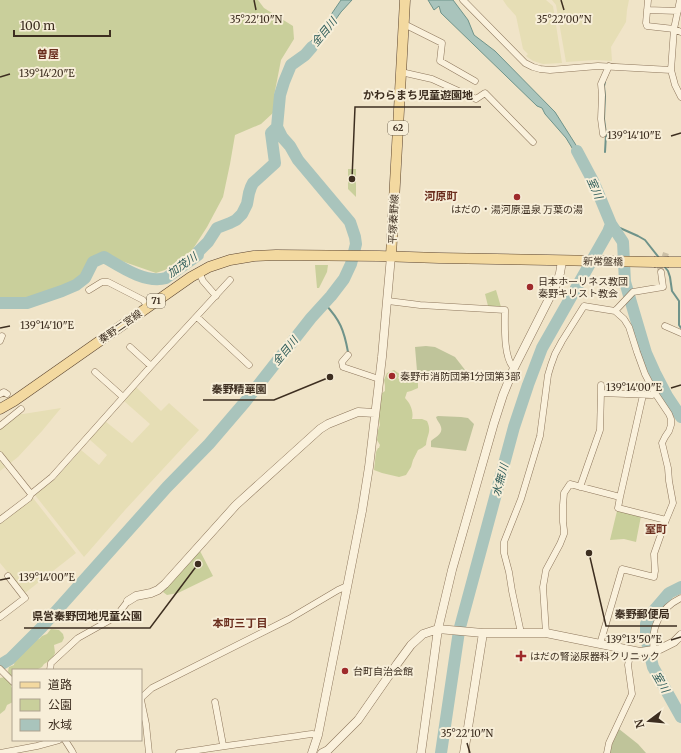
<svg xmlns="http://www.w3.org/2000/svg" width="681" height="753" font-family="Merriweather,'Noto Sans JP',serif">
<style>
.farmland{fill:#e6deb5}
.green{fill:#c9cf9b}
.cemetery{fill:#bfc49a}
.water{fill:#a9c4bc;stroke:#6f938a}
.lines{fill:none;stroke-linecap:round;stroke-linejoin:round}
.stream{stroke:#6f938a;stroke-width:2}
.river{stroke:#a9c4bc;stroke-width:12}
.minor-tunnel{stroke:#ccc0a6;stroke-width:6;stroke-dasharray:6 3;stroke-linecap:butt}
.minor-casing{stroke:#8d765c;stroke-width:7}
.tertiary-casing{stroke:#8d765c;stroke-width:9}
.primary-casing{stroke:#5b4430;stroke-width:11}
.minor{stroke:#faf1dc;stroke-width:6}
.tertiary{stroke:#faf1dc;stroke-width:8}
.primary{stroke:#f3d9a0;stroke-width:10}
.primary-bridge-casing{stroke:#5b4430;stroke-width:11;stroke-linecap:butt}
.primary-bridge{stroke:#f3d9a0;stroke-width:10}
.ticks{fill:none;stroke:#3d2e20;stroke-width:1.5}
.poi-dot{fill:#9e2a2b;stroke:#f7eed8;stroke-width:1.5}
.labels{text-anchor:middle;stroke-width:4;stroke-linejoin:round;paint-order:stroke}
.shield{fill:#f7eed8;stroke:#756857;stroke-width:1}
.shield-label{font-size:9px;font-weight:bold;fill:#3d2e20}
.poi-label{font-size:10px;fill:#3d2e20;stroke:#f7eed8;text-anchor:start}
.street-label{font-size:10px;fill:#3d2e20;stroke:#f7eed8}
.water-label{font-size:11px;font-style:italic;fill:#2f5d5a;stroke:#f7eed8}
.neighbourhood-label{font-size:11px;font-weight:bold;fill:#6b2e1e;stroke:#f7eed8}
.ticks-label{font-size:10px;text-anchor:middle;fill:#3d2e20;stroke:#f7eed8;stroke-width:4;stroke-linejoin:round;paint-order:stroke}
.leader{fill:none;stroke:#3d2e20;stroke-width:1.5}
.callout-dot{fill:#3d2e20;stroke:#f7eed8;stroke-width:1.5}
.callout-label{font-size:11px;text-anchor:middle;font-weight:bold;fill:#3d2e20;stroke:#f7eed8;stroke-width:4;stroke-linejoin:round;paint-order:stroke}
</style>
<rect width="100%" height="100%" fill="#f0e4c8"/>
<path class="farmland" d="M503 0H546L553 6 562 63 543 64 533 61 526 56 528 54 523 49 516 16 507 6Z
M552 0H629L627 10 626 22 611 47 612 61 595 60 566 62 556 5Z
M136 387 161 411 169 403 199 430 125 510 84 557 35 495 55 479 81 450 99 465 107 455 89 439 105 421 132 443 150 424 124 401Z
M61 408 42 431 18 457 0 471V427L17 414H23Z
M33 498 76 553 25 593 0 563V524Z"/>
<path class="green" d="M0 0H258L264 8 293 26 294 39 281 60 274 96V112L261 124 235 135 230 164 223 197 207 227 191 252 165 270 156 273 110 257 88 266 76 282 28 298 1 308 0 309Z
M348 169H356V197L348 189Z
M315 265H328L327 272 319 288H317Z
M496 290 501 307 488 306 485 294Z
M394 370 405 378 408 379 412 376 418 380V388L411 391 407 392 405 398C410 403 414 411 412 419H422L427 421C432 432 427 434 426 445L422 448 418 450 413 460 411 467 406 475 399 477 382 473 374 470 376 452 378 448H379L380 445 377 440 378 430 380 425 378 416 381 394 385 391V385L384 380 387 373Z
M617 511 641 516 636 542 624 539 610 540Z
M200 551 213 576 178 593 167 595 163 592Z
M51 629 59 630 63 634 64 638 62 642 54 645 55 653 52 659 44 664 42 667 36 670H13V679L10 676 8 671 9 667 14 665C15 657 19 651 27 648V645L31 641 39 639 42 636 47 634Z
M6 677 12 684 11 687 13 688V702L7 705 5 710 0 714V678Z"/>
<path class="cemetery" d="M426 346 435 347 455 357 469 375 472 380H427L426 377 422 378 420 373 417 371 415 347Z
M438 416 461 417 468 418 474 424 466 451 431 447V441C436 437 443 434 441 427 440 423 437 421 436 417Z
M619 729 638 744 646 753H609L611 746Z"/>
<path class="water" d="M341 0H352L341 12 308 58 301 59 310 42 315 38Z
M428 0H453L468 20 474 35 495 51 555 112 588 164 583 166 566 138 545 114 542 108 537 106 441 13 439 6 434 10Z"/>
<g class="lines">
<path class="stream" d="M605 82 604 86 605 96 604 119 606 134 605 152
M611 224 638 236 645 240 660 259
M664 266 668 271 670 277 672 291 679 301V325L681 328
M325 304C340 320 344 330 348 352"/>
<path class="river" d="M577 151 594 183 611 224 623 242 625 282 646 353 655 373 667 396 681 417
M0 303H27L62 291 76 285 85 278 93 262 104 257C121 267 146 284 166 278L198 255V252L208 242 217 228 230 223 236 220 242 214 247 204 249 193 251 187 253 183 275 163 271 133 277 127
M681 587 669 593 651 614 646 624V638L653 667 681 717
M0 665 10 659 42 627 167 487 209 444 245 402 311 318 331 296 344 279 351 264 356 244 355 237 350 222 298 160 290 146 282 137 277 127 280 95 284 82 291 65 305 55 312 47
M441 753 459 631 514 427 528 385 542 348 608 232 611 224"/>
<path class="minor-tunnel" d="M661 272 659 263 664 259 666 253"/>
<g class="minor-casing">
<path id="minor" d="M463 0 525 63 533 67 540 69 550 70 598 66 671 70
M648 0 646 23 647 26 674 29 681 32
M680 0 674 29 671 70 675 85 681 97
M647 10 678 11
M404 24 442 43 440 61 475 81
M401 72 432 79 476 99 485 93 533 142
M603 134 601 119 602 95 601 84 609 66
M199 272 203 281 216 296
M89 290 102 282H108L143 300 148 307
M388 301 420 305 505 310C505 324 503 358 514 368
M615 311 633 292 663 287 661 272
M197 317 249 365
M665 326 681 333
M0 341 2 336
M130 347 151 366
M348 355 342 362 343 367 379 379
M95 372 123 397
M601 385V393
M0 394 4 392 7 394
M643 395 620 497 618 508 666 520
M0 426 21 409
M0 455 31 494
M580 487 600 430 601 393 652 395 655 393
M0 520 29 498 31 494 52 477 151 366 230 280
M0 617 25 598 8 576
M521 633 512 591 509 572 504 553V542L521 499 540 436 548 375 551 365 555 354 562 341 584 306 615 311 624 319 629 327 637 352 645 374 655 393 669 414 671 419V425L669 431 665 437 662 443 668 468 669 481 673 503 666 520 654 554 655 571 654 577 622 569 600 644
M546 633 543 587 546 570 560 544 564 534V530L563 522V505L564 493 570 484 620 497
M654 651C650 628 660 608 681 598
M0 669 13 682
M50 670 51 663 78 638 119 615 121 610 128 601
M141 698 152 688 289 619 338 590 347 586
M141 700 146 724 149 753
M215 702 223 745
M65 740 72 751 73 753
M0 753 37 746 59 740
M179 753C223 746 268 740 312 734L318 735
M607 753 609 743 632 694 628 665 631 651"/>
</g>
<g class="tertiary-casing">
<path id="tertiary" d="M128 601 136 596 151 593 158 590 165 584 236 505 320 429 328 424 358 412 375 413
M312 753 318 735 362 511 369 467 382 357 391 256
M322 753 328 750 358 720 397 664 411 645 423 634 438 629 483 633H546L640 652 660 649 674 642 681 635
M421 753 438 629 452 570 494 423 503 395 514 368 557 283 560 273 562 261
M464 753 483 633"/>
</g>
<g class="primary-casing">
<path id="primary" d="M391 256 405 0
M669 262H681
M0 409 14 401 191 277 209 267 230 260 254 256 276 255 379 256 439 258 654 262"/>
</g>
<use href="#minor" class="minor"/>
<use href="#tertiary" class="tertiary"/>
<use href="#primary" class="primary"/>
<g class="primary-bridge-casing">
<path id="primary-bridge" d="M654 262H669"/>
</g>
<use href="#primary-bridge" class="primary-bridge"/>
</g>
<path class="ticks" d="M254 0 256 10M561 0 564 10M0 77 10 74M671 136 681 133M0 328 10 326M671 388 681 385M0 580 10 578M671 640 681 637M467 743 470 753"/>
<g class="poi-dot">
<circle cx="517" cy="197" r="4"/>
<circle cx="530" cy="287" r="4"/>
<circle cx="392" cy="376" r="4"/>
<path d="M519 650h4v4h4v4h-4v4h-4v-4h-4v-4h4z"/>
<circle cx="345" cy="671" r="4"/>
</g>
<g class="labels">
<g class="shield">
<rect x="388" y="121" width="20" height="14" rx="3"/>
<rect x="147" y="294" width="18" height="14" rx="3"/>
</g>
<g class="shield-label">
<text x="398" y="131">62</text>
<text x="156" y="304">71</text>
</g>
<g class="poi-label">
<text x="517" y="213" text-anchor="middle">はだの・湯河原温泉 万葉の湯</text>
<text x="538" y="285">日本ホーリネス教団<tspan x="538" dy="12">秦野キリスト教会</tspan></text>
<text x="400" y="380">秦野市消防団第1分団第3部</text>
<text x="530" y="660">はだの腎泌尿器科クリニック</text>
<text x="353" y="675">台町自治会館</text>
</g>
<g class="street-label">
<text transform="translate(393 219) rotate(-87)" y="4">平塚秦野線</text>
<text transform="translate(603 261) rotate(1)" y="4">新常盤橋</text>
<text transform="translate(120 326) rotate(-35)" y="4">秦野二宮線</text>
</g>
<g class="water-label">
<text transform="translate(324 32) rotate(-51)" y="4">金目川</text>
<text transform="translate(595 188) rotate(66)" y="4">室川</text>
<text transform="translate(182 265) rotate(-35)" y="4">加茂川</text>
<text transform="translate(285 351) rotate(-51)" y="4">金目川</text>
<text transform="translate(500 480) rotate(-75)" y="4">水無川</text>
<text transform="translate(661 682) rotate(60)" y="4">室川</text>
</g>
<g class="neighbourhood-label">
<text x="48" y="58">曽屋</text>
<text x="441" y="200">河原町</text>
<text x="656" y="533">室町</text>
<text x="240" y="627">本町三丁目</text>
</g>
</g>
<g class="ticks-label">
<text x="256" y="23">35°22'10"N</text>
<text x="564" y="23">35°22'00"N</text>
<text x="47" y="77">139°14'20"E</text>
<text x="634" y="139">139°14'10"E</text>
<text x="47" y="329">139°14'10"E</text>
<text x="634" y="391">139°14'00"E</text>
<text x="47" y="581">139°14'00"E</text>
<text x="634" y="643">139°13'50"E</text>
<text x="467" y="737">35°22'10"N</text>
</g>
<path class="leader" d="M352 179L355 107H481M330 377L274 400H203M589 553L606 626H677M198 564L150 628H24"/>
<g class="callout-dot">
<circle cx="352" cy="179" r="4"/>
<circle cx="330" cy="377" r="4"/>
<circle cx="589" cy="553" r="4"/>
<circle cx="198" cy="564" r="4"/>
</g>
<g class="callout-label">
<text x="418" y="99">かわらまち児童遊園地</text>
<text x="239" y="393">秦野精華園</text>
<text x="642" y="618">秦野郵便局</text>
<text x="87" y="620">県営秦野団地児童公園</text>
</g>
<rect x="12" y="669" width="130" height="72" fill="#f7eed8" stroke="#ada18e"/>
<rect x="20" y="682" width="20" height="6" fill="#f3d9a0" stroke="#ada18e"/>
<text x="48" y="689" font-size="12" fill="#3d2e20">道路</text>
<rect x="20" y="699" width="20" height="12" fill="#c9cf9b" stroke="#ada18e"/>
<text x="48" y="709" font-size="12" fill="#3d2e20">公園</text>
<rect x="20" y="719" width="20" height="12" fill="#a9c4bc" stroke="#ada18e"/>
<text x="48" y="729" font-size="12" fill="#3d2e20">水域</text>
<g transform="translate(649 721) rotate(254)" stroke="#f7eed8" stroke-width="3" paint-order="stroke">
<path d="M0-3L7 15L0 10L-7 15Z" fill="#3d2e20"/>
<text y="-6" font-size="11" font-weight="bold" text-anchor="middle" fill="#3d2e20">N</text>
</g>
<path d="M14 30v6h96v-6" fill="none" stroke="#3d2e20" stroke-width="2"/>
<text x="20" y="30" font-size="12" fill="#3d2e20" stroke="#f7eed8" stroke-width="3" paint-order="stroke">100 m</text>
</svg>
